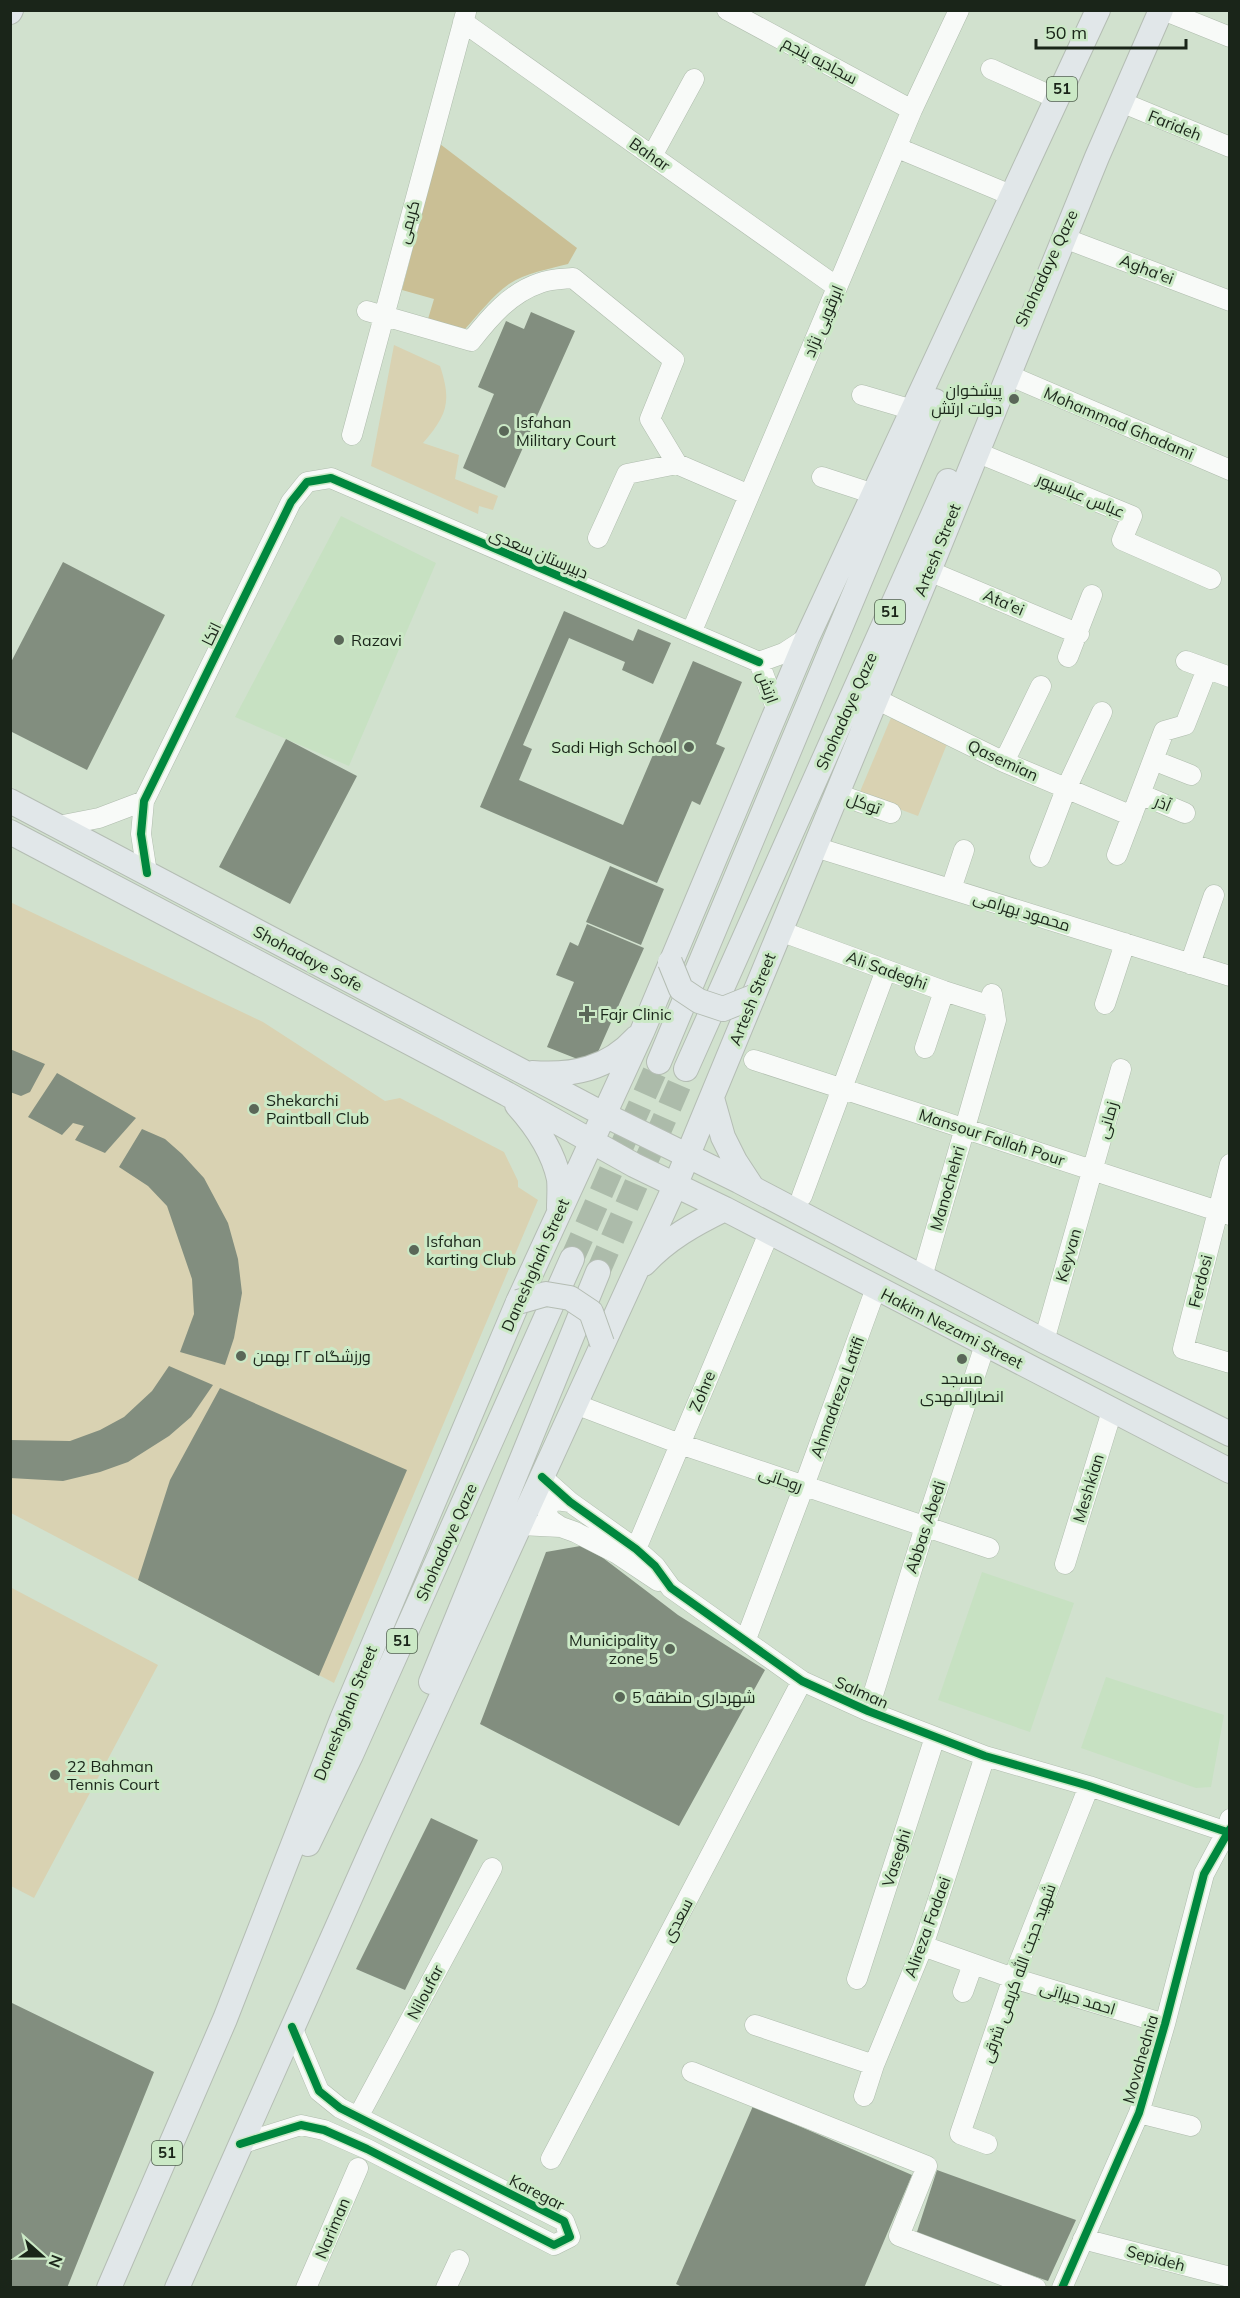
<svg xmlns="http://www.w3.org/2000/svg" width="1240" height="2298" font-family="Mulish,Cairo,sans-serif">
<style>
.built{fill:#c7e1c2}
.green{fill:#d9d2b2}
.forest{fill:#cabf95}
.building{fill:#828e7f}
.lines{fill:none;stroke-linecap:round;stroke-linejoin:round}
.major-tunnel{stroke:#acbbaa;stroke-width:24;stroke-dasharray:24 12;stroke-linecap:butt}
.minor-casing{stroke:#afbcad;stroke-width:21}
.major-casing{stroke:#b4bdb3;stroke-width:26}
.minor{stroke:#f8faf8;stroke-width:20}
.major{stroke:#e1e7e9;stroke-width:24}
.major-bridge-casing{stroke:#b4bdb3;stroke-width:26;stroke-linecap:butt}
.major-bridge{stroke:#e1e7e9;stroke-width:24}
.cycleway-casing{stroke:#cbe9c6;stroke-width:11}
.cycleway{stroke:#00873e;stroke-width:8}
.poi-dot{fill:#5a6758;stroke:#cbe9c6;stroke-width:2}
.labels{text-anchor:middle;stroke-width:6;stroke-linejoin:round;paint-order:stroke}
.shield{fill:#cbe9c6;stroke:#4f604d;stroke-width:1.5}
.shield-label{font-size:15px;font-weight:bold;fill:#1a2519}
.street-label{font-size:16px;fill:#1a2519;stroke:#cbe9c6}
.poi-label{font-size:16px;fill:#1a2519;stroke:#cbe9c6;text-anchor:start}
</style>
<rect width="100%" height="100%" fill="#d1e1ce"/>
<path class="built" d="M341 516 436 563 349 766 235 717Z
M982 1572 1074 1603 1030 1732 938 1700Z
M1106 1677 1224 1715 1211 1787 1196 1788 1081 1748Z"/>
<path class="green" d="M394 345 440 366C452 402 447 415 423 443L459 455 455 479 498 496 493 510 479 506 478 514 371 466Z
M893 713 949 739 918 816 859 794Z
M10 902 263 1022 385 1101 400 1098 504 1152 518 1181V1187L538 1200 334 1683 11 1513Z
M10 1587 158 1665 34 1898 11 1886Z"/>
<path class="forest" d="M440 144 577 248 568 264C549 269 525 273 509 284 492 296 479 314 465 329L428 319 434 299 402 290Z"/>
<path class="building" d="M531 312 575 331 505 488 463 468 494 394 478 387 506 321 524 329Z
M63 562 165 615 87 770 10 731V664Z
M564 611 633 641 638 629 671 643 653 684 622 670 625 662 569 638 523 745 532 749 519 780 623 825 693 661 742 682 716 744 725 748 700 805 692 801 657 883 480 807Z
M286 739 357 776 290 904 219 867Z
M610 866 664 889 641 945 586 922Z
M587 924 644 948 594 1061 585 1062 547 1047 574 982 556 975 570 942 578 946Z
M10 1049 45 1064 30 1092 21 1096 10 1092Z
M57 1073 136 1118 105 1153 75 1140 84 1126 73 1123 62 1135 28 1117Z
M142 1129 165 1139 182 1154 204 1178 228 1223 238 1259 242 1293 234 1338 225 1365 180 1352 194 1314 192 1279 167 1206 148 1186 119 1167Z
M169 1366 213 1385 191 1417 169 1436 128 1462 100 1472 63 1481 10 1478V1440L70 1441 100 1430 124 1417 152 1391Z
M220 1388 407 1470 319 1676 138 1580 170 1480Z
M586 1545 678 1615 765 1670 679 1826 480 1724 546 1552Z
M431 1818 478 1840 405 1990 356 1969Z
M12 2003 154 2072 67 2288H10V2007Z
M753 2106 912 2175 864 2288H684L676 2284Z
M937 2170 1076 2220 1048 2281 916 2235Z"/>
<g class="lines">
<path class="major-tunnel" d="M572 1259 659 1062
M598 1272 686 1069"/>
<g class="minor-casing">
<path id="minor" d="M727 10 912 110
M1163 10 1230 37
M463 22 837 287
M991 69 1058 99
M1121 102 1230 147
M898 145 905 151 1013 196
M652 156 694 79
M1064 238 1230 301
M367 311 471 341C490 317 510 293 540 283 550 279 562 279 573 278L674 360 650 419 677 464 627 474 598 538
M1008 375 1230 470
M862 395 913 410
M352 435 466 12
M976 452 1132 516 1122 540 1211 579
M677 464 749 495
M822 477 874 494
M929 571 1079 634
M691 633 912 110 959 10
M1068 657 1092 595
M1186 661 1230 677
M759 662 784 653 807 638
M759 662 777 711
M876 699 1004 762 1132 816
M1153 760 1191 775
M1004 762 1041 686
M837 794 891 813
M1140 794 1185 813
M58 826 99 818 144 801
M815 847 1230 976
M1117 855 1164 731 1185 725 1207 669
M1040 857 1066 789 1102 712
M147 873 141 834 144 801 291 502 307 482 331 478 759 662
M951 889 964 850
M780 931 944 991 994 1007
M1190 964 1214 895
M1105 1004 1125 943
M925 1048 944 991
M754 1060 1230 1215
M1230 1164 1183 1349 1230 1363
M802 1196 886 970
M922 1277 996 1020 992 994
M1044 1341 1121 1069
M575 1404 680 1444 989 1548
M542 1477 570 1502 636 1549 655 1566 671 1588 802 1681 868 1711 985 1756 1089 1786 1230 1833
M520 1525 561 1527 575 1532 616 1553 658 1581
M561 1527 549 1519 547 1511 550 1503 557 1500 570 1502
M636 1549 769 1233
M1065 1564 1112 1411
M746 1639 804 1486 876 1288
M868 1711 925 1527 985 1345
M923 1946 1013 1978 1165 2024
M857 1979 935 1737
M963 1992 973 1964
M755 2025 874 2065
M692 2072 927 2166 899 2236 1036 2288
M864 2096 874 2065 923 1946 985 1756
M1139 2113 1191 2126
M358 2117 492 1868
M240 2144 301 2125 324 2130 367 2149 554 2245 570 2237 564 2221 340 2108 319 2091 292 2027
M987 2144 960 2134 1013 1978 1089 1786
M551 2159 802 1681
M1083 2239 1230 2277
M306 2288 358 2168
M446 2288 459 2260
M1062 2288 1139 2113 1165 2024 1204 1874 1227 1831 1230 1819"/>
</g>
<g class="major-casing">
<path id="major" d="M10 12 11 10
M10 801 605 1115 739 1181 1044 1341 1230 1434
M10 832 507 1094 634 1165 725 1209 1230 1471
M659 1062 935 401
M686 1069 948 481
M532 1073C573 1076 608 1069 636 1038
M712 1098 723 1137 735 1161 752 1187
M517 1105C535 1125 553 1151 559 1179 560 1188 559 1199 559 1208
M644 1264C667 1239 694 1224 725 1209
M431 1682 598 1272
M308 1844 351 1755 572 1259
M109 2288 225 2019 342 1719 518 1302 642 1032 807 638 1098 10
M177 2288 375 1842 675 1186 929 571 1097 157 1161 10"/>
</g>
<use href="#minor" class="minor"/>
<use href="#major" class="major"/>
<g class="major-bridge-casing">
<path id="major-bridge" d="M670 962 681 989 699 1001 723 1009 753 997
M518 1302 546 1294 570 1298 591 1312 602 1343"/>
</g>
<use href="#major-bridge" class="major-bridge"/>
<g class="cycleway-casing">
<path id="cycleway" d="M147 873 141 834 144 801 291 502 307 482 331 478 759 662
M542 1477 570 1502 636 1549 655 1566 671 1588 802 1681 868 1711 985 1756 1089 1786 1230 1833
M240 2144 301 2125 324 2130 367 2149 554 2245 570 2237 564 2221 340 2108 319 2091 292 2027
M1062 2288 1139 2113 1165 2024 1204 1874 1230 1829"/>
</g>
<use href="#cycleway" class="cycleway"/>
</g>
<g class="poi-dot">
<circle cx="1014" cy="399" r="6"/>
<circle cx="504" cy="431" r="6"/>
<circle cx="339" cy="640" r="6"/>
<circle cx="689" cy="747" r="6"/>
<path d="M584 1005h6v6h6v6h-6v6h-6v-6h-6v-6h6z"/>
<circle cx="254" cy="1109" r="6"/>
<circle cx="414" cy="1250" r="6"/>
<circle cx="241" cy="1356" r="6"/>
<circle cx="962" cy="1359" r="6"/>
<circle cx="670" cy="1649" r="6"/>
<circle cx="620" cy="1697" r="6"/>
<circle cx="55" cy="1775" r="6"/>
</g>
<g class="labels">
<g class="shield">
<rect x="1047" y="77" width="30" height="24" rx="4.5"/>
<rect x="875" y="600" width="30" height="24" rx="4.5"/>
<rect x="387" y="1629" width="30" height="24" rx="4.5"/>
<rect x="152" y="2141" width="30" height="24" rx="4.5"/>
</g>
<g class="shield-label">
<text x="1062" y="94">51</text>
<text x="890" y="617">51</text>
<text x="402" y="1646">51</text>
<text x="167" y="2158">51</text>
</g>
<g class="street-label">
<text transform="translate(820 60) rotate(28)" y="6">سجادیه پنجم</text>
<text transform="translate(1175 125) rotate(22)" y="6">Farideh</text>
<text transform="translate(650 154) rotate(35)" y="6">Bahar</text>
<text transform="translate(408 222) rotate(-75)" y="6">کریمی</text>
<text transform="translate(1046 268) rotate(-65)" y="6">Shohadaye Qaze</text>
<text transform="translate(1147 269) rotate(21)" y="6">Agha'ei</text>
<text transform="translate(823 321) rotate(-67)" y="6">ابرقویی نژاد</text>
<text transform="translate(1119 423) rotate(23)" y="6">Mohammad Ghadami</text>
<text transform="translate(1081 495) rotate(22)" y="6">عباس عباسپور</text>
<text transform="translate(937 550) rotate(-68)" y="6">Artesh Street</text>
<text transform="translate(539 553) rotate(23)" y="6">دبیرستان سعدی</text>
<text transform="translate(1004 602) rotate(23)" y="6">Ata'ei</text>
<text transform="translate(211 634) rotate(-64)" y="6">اتکا</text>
<text transform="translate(768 687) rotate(70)" y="6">ارتش</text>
<text transform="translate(846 711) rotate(-66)" y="6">Shohadaye Qaze</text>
<text transform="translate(1003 760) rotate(25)" y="6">Qasemian</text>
<text transform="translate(864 803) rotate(20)" y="6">توکل</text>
<text transform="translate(1163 803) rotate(22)" y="6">آذر</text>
<text transform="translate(1022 911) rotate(17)" y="6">محمود بهرامی</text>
<text transform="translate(308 958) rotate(28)" y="6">Shohadaye Sofe</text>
<text transform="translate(887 970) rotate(20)" y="6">Ali Sadeghi</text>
<text transform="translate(752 999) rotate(-68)" y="6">Artesh Street</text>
<text transform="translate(1107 1120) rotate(-74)" y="6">زمانی</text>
<text transform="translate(992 1137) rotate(18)" y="6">Mansour Fallah Pour</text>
<text transform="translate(947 1188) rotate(-74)" y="6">Manochehri</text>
<text transform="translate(1068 1255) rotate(-74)" y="6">Keyvan</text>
<text transform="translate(535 1265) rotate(-66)" y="6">Daneshghah Street</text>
<text transform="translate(1200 1281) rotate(-76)" y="6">Ferdosi</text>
<text transform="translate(952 1328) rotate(27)" y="6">Hakim Nezami Street</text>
<text transform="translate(702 1391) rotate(-67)" y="6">Zohre</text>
<text transform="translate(837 1397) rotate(-70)" y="6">Ahmadreza Latifi</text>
<text transform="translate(781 1479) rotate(19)" y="6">روحانی</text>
<text transform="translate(1088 1488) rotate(-73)" y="6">Meshkian</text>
<text transform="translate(925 1527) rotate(-72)" y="6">Abbas Abedi</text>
<text transform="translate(446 1542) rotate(-66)" y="6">Shohadaye Qaze</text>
<text transform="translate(862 1692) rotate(24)" y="6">Salman</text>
<text transform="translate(345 1713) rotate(-68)" y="6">Daneshghah Street</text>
<text transform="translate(896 1858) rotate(-72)" y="6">Vaseghi</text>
<text transform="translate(677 1920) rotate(-62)" y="6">سعدی</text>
<text transform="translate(927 1927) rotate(-70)" y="6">Alireza Fadaei</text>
<text transform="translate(1018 1973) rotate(-70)" y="6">شهید حجت الله کریمی شرقی</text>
<text transform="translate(425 1992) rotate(-62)" y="6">Niloufar</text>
<text transform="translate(1078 1998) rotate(17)" y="6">احمد حیرانی</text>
<text transform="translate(1140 2059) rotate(-74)" y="6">Movahednia</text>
<text transform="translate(537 2192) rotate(27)" y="6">Karegar</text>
<text transform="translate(332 2228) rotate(-67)" y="6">Nariman</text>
<text transform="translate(1156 2258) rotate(15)" y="6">Sepideh</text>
</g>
<g class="poi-label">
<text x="1002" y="396" text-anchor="end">پیشخوان<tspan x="1002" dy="18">دولت ارتش</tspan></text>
<text x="516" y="428">Isfahan<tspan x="516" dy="18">Military Court</tspan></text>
<text x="351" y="646">Razavi</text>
<text x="677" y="753" text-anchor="end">Sadi High School</text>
<text x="600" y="1020">Fajr Clinic</text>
<text x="266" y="1106">Shekarchi<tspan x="266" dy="18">Paintball Club</tspan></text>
<text x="426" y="1247">Isfahan<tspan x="426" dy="18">karting Club</tspan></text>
<text x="253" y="1362">ورزشگاه ۲۲ بهمن</text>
<text x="962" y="1384" text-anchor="middle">مسجد<tspan x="962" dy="18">انصارالمهدی</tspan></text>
<text x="658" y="1646" text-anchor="end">Municipality<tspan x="658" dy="18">zone 5</tspan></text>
<text x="632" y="1703">شهرداری منطقه 5</text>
<text x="67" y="1772">22 Bahman<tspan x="67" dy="18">Tennis Court</tspan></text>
</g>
</g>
<rect width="1240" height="2298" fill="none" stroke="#1a2519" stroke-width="24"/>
<g transform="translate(42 2256) rotate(111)" stroke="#cbe9c6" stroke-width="4.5" paint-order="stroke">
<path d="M0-4.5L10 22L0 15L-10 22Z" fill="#1a2519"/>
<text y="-9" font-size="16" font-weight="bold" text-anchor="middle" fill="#1a2519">N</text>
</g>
<path d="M1036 39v9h150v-9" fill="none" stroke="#1a2519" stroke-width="3"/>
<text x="1045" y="39" font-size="18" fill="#1a2519" stroke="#cbe9c6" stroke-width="4.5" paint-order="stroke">50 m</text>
</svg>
